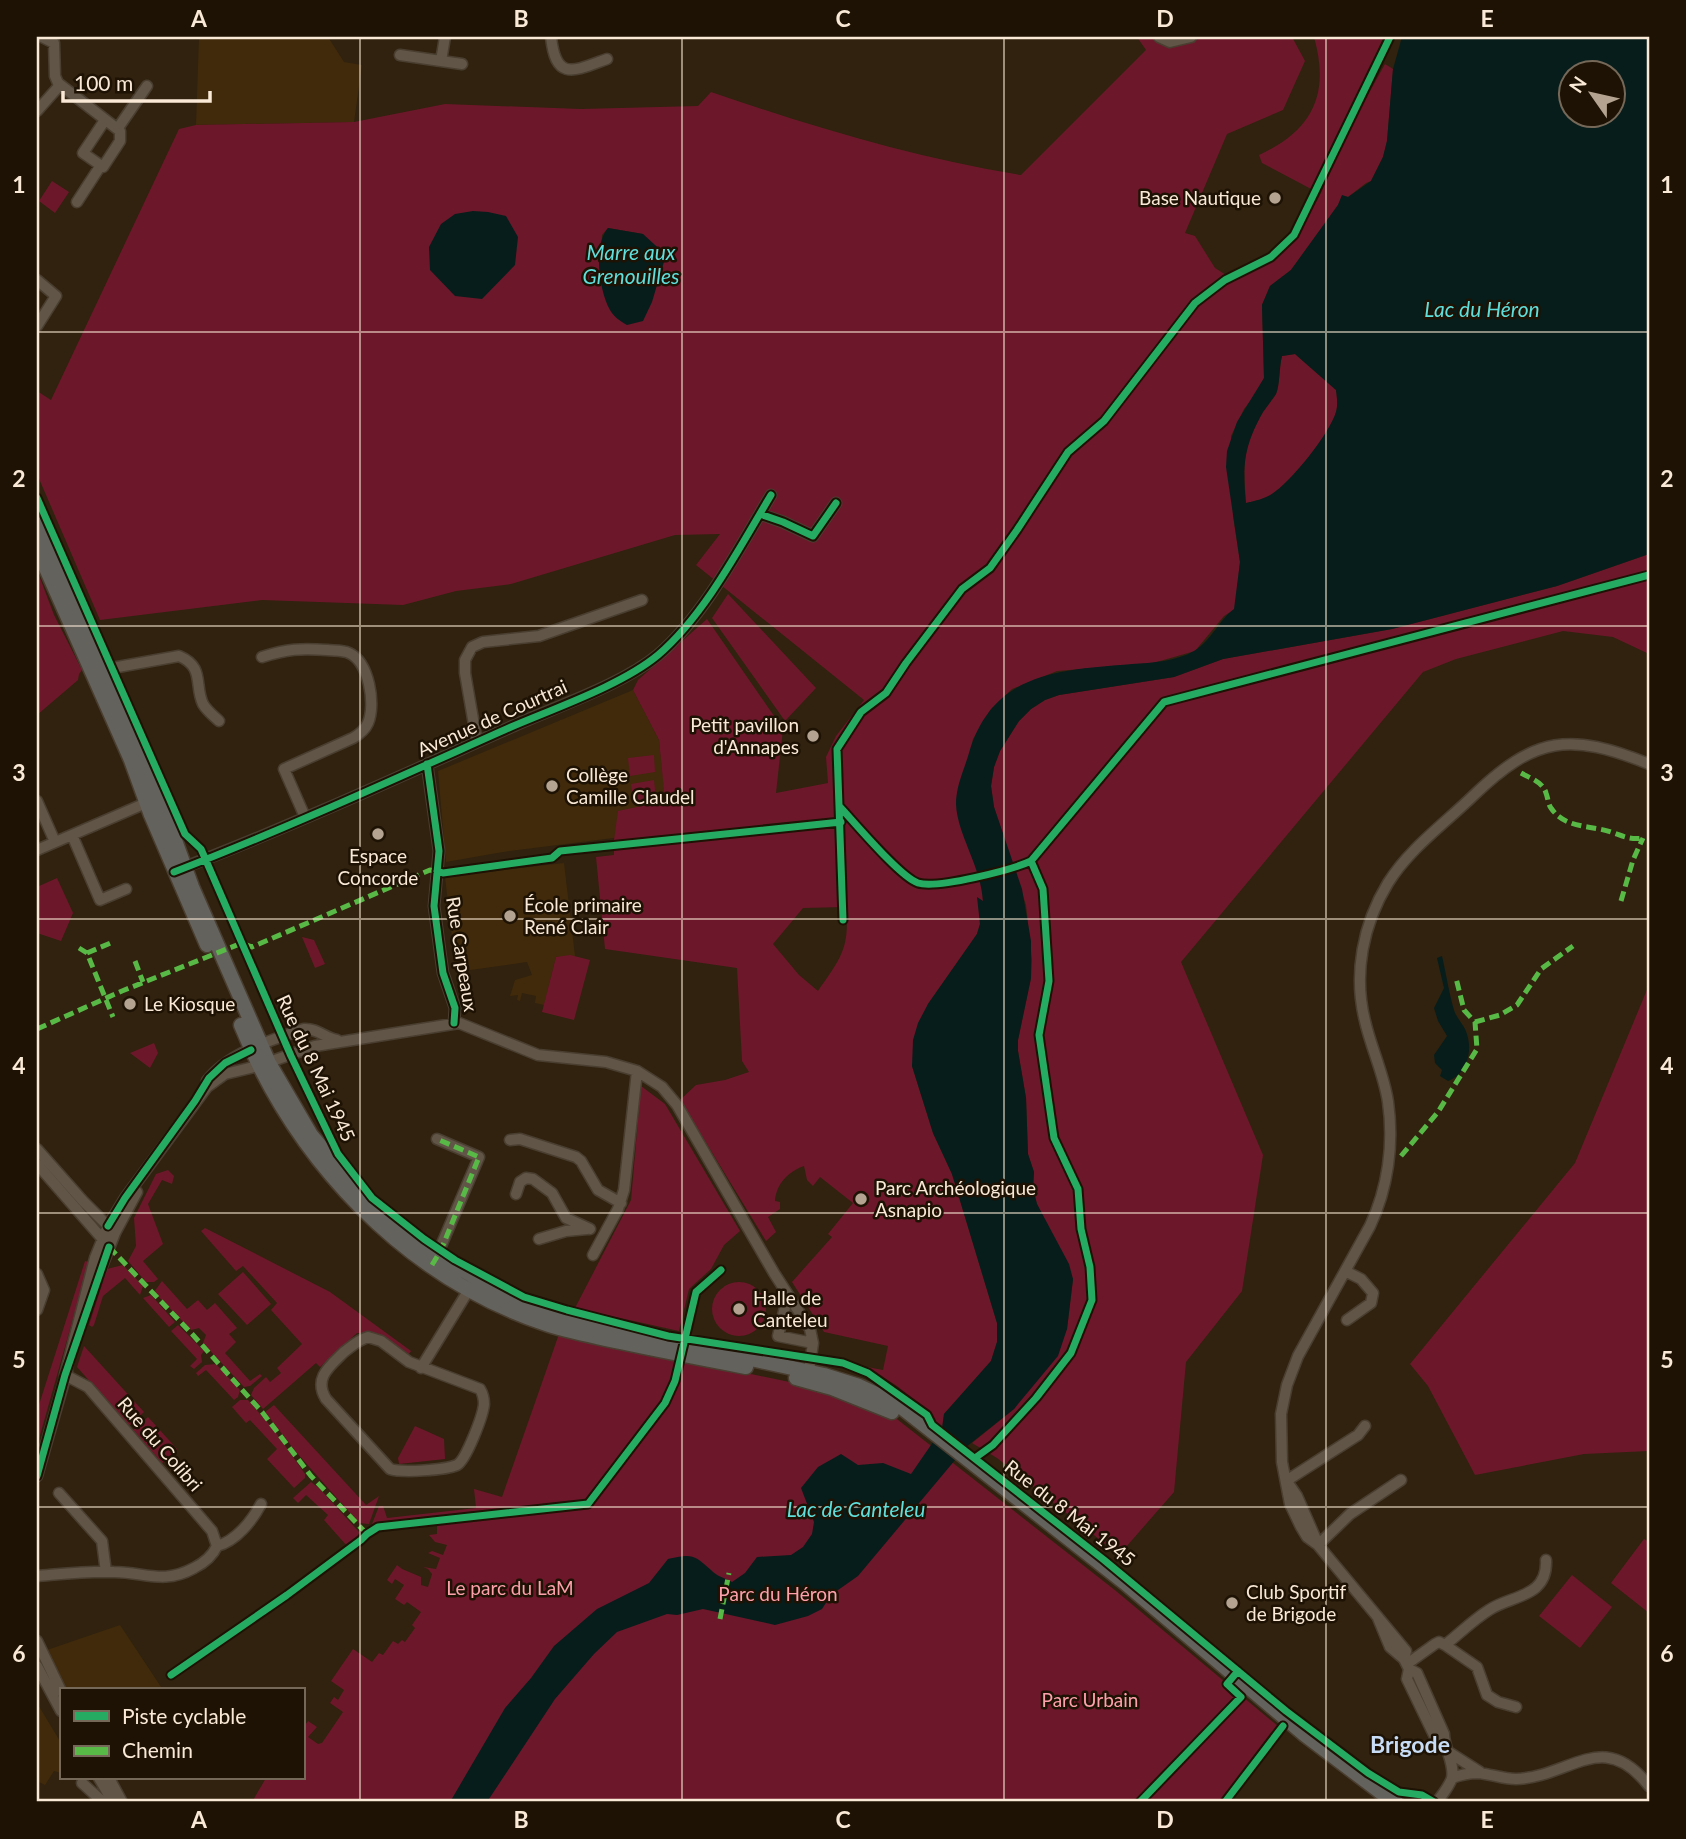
<svg xmlns="http://www.w3.org/2000/svg" width="1686" height="1839" font-family="Lato,sans-serif">
<style>
.built{fill:#402a0b}
.green{fill:#6d172a;fill-rule:evenodd}
.water{fill:#071d1b;fill-rule:evenodd}
.lines{fill:none;stroke-linecap:round;stroke-linejoin:round}
.minor-casing{stroke:#493e30;stroke-width:13}
.major-casing{stroke:#493e30;stroke-width:17}
.minor{stroke:#605547;stroke-width:10}
.major{stroke:#64625d;stroke-width:14}
.quiet{stroke:#58b947;stroke-width:5;stroke-dasharray:10 5;stroke-linecap:butt}
.cycleway-casing{stroke:#1d1204;stroke-width:11}
.cycleway{stroke:#26ab63;stroke-width:7}
.grid{fill:none;stroke:#f9e9d6;stroke-width:2;stroke-opacity:0.55}
.poi-dot{fill:#b3a390;stroke:#1d1204;stroke-width:2.5}
.labels{text-anchor:middle;stroke-width:5;stroke-linejoin:round;paint-order:stroke}
.poi-label{font-size:19px;fill:#f9e9d6;stroke:#1d1204;text-anchor:start}
.street-label{font-size:19px;fill:#f9e9d6;stroke:#1d1204}
.park-label{font-size:19px;fill:#fea0ac;stroke:#1d1204}
.water-label{font-size:21px;font-style:italic;fill:#5fdfdb;stroke:#1d1204}
.quarter-label{font-size:23px;font-weight:bold;fill:#c8ddf5;stroke:#1d1204}
.neatline{fill:none;stroke:#f9e9d6;stroke-width:2.5}
.grid-label{font-size:23px;text-anchor:middle;font-weight:bold;fill:#f9e9d6}
</style>
<rect width="100%" height="100%" fill="#30220e"/>
<path class="built" d="M199 37H328L344 62 362 65 354 122 196 125Z
M633 690 659 740 669 831 503 852 446 862 438 771Z
M564 863 575 956 556 957 544 1005 535 1003 536 996 522 993 520 1001 517 1000 518 995 510 996 515 980 532 975 527 962 456 972 445 877Z
M120 1625 161 1687 158 1690H67L47 1650Z
M37 1703 61 1743V1773L54 1771 45 1785 37 1781Z"/>
<path class="green" d="M1137 37H1292L1305 61 1283 110 1227 134 1185 233 1195 236 1215 268 1234 280 1267 264 1297 237 1321 193 1349 129 1385 64 1393 69 1387 141 1383 157 1371 181 1366 183 1348 197 1342 196 1338 205 1291 270 1270 286 1262 305 1264 378 1258 391 1244 409 1231 436 1233 516 1240 562 1235 609 1224 616 1195 651 1153 663 1057 671 1012 689 991 709 973 739 957 812 976 863 982 885 983 902 978 898 980 924 977 934 928 1004 912 1066 933 1133 952 1174 997 1323V1342L991 1361 944 1414 942 1429 927 1410 897 1386 867 1367 883 1370 888 1346 824 1332 792 1282 832 1237 828 1234 853 1203 820 1177 813 1186 807 1180 804 1166C789 1171 776 1184 775 1201L780 1202V1209L768 1217 776 1232 766 1241 680 1100 696 1085 725 1080 749 1072 742 1061 737 968 605 949 596 857 614 855V840L618 811 665 801 659 740 633 690 638 680 707 619 783 729 776 793 828 783 826 757 836 736 864 700 696 565 720 534 675 535 511 584 456 591 403 605 262 600 100 620 37 474V391L51 400 179 129 196 125 354 122 445 104 581 109 698 106 711 92C813 127 915 158 1021 175L1146 50ZM608 228 643 234 661 273 654 291 600 281 602 235ZM846 907C850 948 841 958 818 991L799 975 773 944 803 908Z
M1314 37H1384L1313 190 1262 163 1259 155C1313 130 1330 94 1314 37Z
M52 181 69 192 55 213 39 201Z
M1295 354 1336 390C1337 397 1338 406 1336 412 1330 434 1291 482 1272 494 1264 499 1255 501 1246 503 1243 463 1243 447 1263 412 1267 406 1272 400 1276 394 1280 385 1279 367 1282 356Z
M1649 554V654L1613 637 1563 631 1456 659 1423 672 1181 962 1263 1155 1242 1291 1186 1362 1174 1492 1119 1555 997 1458 972 1443 1014 1409 1067 1329 1073 1279 1037 1204 1033 1189 1034 1172 1028 1154 1026 1098 1018 1051V1040L1031 978 1032 960 1026 905 994 807 991 786 994 767 1000 751 1019 721 1031 709 1045 700 1059 695 1174 677 1223 659 1392 629 1557 586Z
M37 570 54 615 82 670 79 674 78 680 37 715Z
M728 594 816 688 785 721 712 618Z
M654 755 655 772 630 776 628 758Z
M654 780 656 799 633 802 631 784Z
M57 878 73 913 61 941 37 933V887Z
M302 937 314 940 325 964 315 968Z
M570 955 590 960 574 1020 542 1012 556 957Z
M1649 985V1451L1584 1454 1475 1475 1428 1386 1410 1364 1575 1163Z
M154 1043 158 1053 150 1068 130 1053Z
M641 1086 665 1104 740 1231 724 1245 711 1269 689 1289 679 1331 575 1308 631 1200Z
M168 1170 174 1176 172 1184 162 1180 148 1204 163 1244 143 1261 158 1279 154 1282H146L128 1261 136 1246 134 1218 156 1174Z
M205 1228 330 1292 411 1351 409 1354 377 1333H357L320 1367 316 1363 263 1409 251 1395 254 1388 266 1377 270 1382 281 1373 277 1368 302 1344 271 1310 277 1303 243 1266 236 1271 201 1231Z
M85 1261 89 1262 37 1446V1411Z
M123 1265 143 1286 140 1295 125 1278 103 1296 94 1325 92 1327 89 1325 107 1269Z
M243 1272 271 1304 247 1325 218 1294Z
M162 1281 187 1309 198 1300 207 1310 215 1303 237 1328 229 1334 236 1342 225 1353 250 1381 260 1374 262 1376 250 1386 244 1387 203 1343 206 1335 199 1328 191 1330 154 1292Z
M712 1309a27 27 0 1 1 54 0a27 27 0 1 1-54 0Z
M151 1295 175 1322 169 1327 143 1298Z
M178 1325 204 1351 201 1355 202 1362 194 1369 190 1366 197 1359 171 1331Z
M559 1334 804 1385 893 1416 1116 1591 1279 1727 1222 1802H252L266 1778H303V1728L308 1721 317 1727 308 1737 318 1744 322 1743 343 1712 330 1703 334 1697 338 1700 344 1690 331 1681 353 1649 372 1662 379 1653 383 1655 393 1641 398 1644 402 1640 405 1642 415 1628 412 1625 421 1612 407 1602 404 1605 395 1599 404 1585 395 1579 392 1584 387 1580 397 1565 402 1569 421 1577V1585L428 1587 432 1574 428 1569 423 1567 436 1569 440 1558 428 1553 432 1551 443 1555 447 1545 435 1542 429 1535 437 1534V1519L503 1513V1511L372 1524 379 1506H383L387 1518 476 1508 474 1489 502 1497Z
M84 1346 144 1412 129 1426 77 1367Z
M216 1364 240 1390 238 1397 234 1400 206 1370 198 1376 196 1373 205 1365Z
M240 1400H248L274 1430 305 1474V1478L294 1488 267 1459 277 1449 250 1420 246 1423 232 1407Z
M274 1405 366 1505 379 1496 369 1524 359 1523 296 1452 265 1412Z
M148 1417 177 1449 162 1463 133 1430Z
M415 1426 444 1439 445 1459 399 1464 398 1458Z
M311 1482 320 1489 359 1532 357 1540 347 1546 324 1520 328 1515 306 1495 298 1503 293 1498Z
M1644 1539 1649 1542V1613L1611 1583Z
M1572 1575 1612 1607 1580 1648 1539 1616Z"/>
<path class="water" d="M1402 37H1649V554L1557 586 1392 629 1223 659 1174 677 1059 695 1045 700 1031 709 1019 721 1000 751 994 767 991 786 994 807 1022 889 1031 941V978L1018 1040V1051L1026 1098 1028 1154 1034 1172 1033 1189 1037 1204 1069 1264 1073 1279 1067 1329 1058 1356 1014 1409 966 1447 858 1576 831 1595 822 1609 808 1616 775 1625 703 1609 677 1615 667 1614 617 1632 594 1654 555 1699 487 1802H450L505 1708 531 1678 554 1646 597 1609 649 1583 668 1559C692 1554 693 1554 711 1570 716 1576 725 1578 732 1582L745 1573 757 1557 791 1555 803 1547 812 1534 814 1522 801 1488 818 1467 841 1454 858 1465 883 1463 911 1474 942 1429 944 1414 991 1361 997 1342V1323L952 1174 933 1133 912 1066 913 1040 918 1023 928 1004 977 934 980 924 977 897 983 901C981 866 957 834 956 804 956 786 964 770 969 753 993 671 1061 670 1132 664 1152 663 1177 661 1194 651 1211 641 1219 620 1234 609L1240 562 1226 467 1227 451 1237 422 1264 378 1262 305 1270 286 1291 270 1338 205 1342 195 1348 197 1371 181 1383 157 1387 141 1393 69ZM1570 74H1612V116H1570ZM1295 354 1336 390C1337 397 1338 405 1336 412 1330 433 1291 482 1272 494 1264 499 1255 501 1246 503 1242 465 1244 446 1263 412 1267 406 1272 400 1276 394 1280 385 1279 367 1282 356Z
M473 211 488 212 506 216 518 237 515 265 482 299 455 296 430 270 429 247 441 224 455 214Z
M608 228 643 234 666 255 652 302 643 321 627 325C620 321 614 317 610 310 599 291 593 245 608 228Z
M1442 956C1446 973 1449 993 1454 1010 1456 1017 1462 1023 1465 1029 1474 1048 1468 1074 1448 1081L1440 1076 1442 1070 1435 1063 1434 1055 1447 1036 1438 1021 1434 1008 1444 988 1437 958Z"/>
<g class="lines">
<g class="minor-casing">
<path id="minor" d="M42 37 54 43 55 76 58 83 120 131V141L103 167 83 153 105 120
M445 37 441 61 462 64
M551 37C556 82 574 71 607 59
M1159 37 1170 42 1191 37
M400 55 441 61
M37 111 60 85
M118 128 147 86
M77 202 101 165
M37 280 56 296 37 326
M760 514 783 522 813 536 836 503
M262 657C287 649 301 648 327 650 334 651 342 650 349 653 369 662 376 704 368 723 365 730 360 734 353 738L284 769 305 817
M99 674 112 668 179 656C205 667 194 685 203 704 207 711 214 716 219 721
M477 742 465 673V660L472 647 483 642 539 636 642 600
M427 764 439 851 434 906 443 973 455 1008 454 1023
M37 801 55 842
M72 835 100 900 126 889
M37 850 153 800
M180 869C292 826 401 776 511 727 555 707 622 685 658 655 704 616 740 547 771 495
M207 1081C228 1053 271 1040 304 1029 317 1028 325 1038 337 1040
M510 1140 520 1139 576 1157 581 1161 598 1190 621 1203
M37 1149 83 1201 113 1231
M37 1164 106 1243
M516 1194 520 1182 526 1178 533 1179 552 1193 566 1218 590 1229
M539 1239 566 1231 587 1229
M593 1255 618 1209 624 1190 637 1071
M435 1260 479 1157 437 1139
M1345 1271 1361 1279 1373 1293 1371 1303 1347 1320
M37 1274 44 1290 37 1310
M93 1289 115 1233 137 1192
M788 1295 778 1336 813 1343
M368 1337 381 1341 409 1362 480 1389C483 1394 484 1398 484 1404 483 1416 466 1460 457 1465 446 1470 402 1473 390 1469L326 1399C313 1378 330 1366 344 1352 352 1346 358 1340 368 1337Z
M421 1368 473 1283
M65 1375 95 1258 108 1226 125 1198 207 1087 225 1074 258 1066 315 1046 459 1023 538 1055 606 1062 637 1071 662 1087 677 1105 774 1273 810 1329 813 1343 808 1378
M37 1476 67 1371
M1286 1481 1358 1435 1365 1426
M1288 1483 1297 1496 1318 1544
M59 1493 102 1541 106 1572
M1318 1545 1350 1514 1401 1480
M217 1546C236 1541 252 1521 261 1504
M37 1576C62 1574 88 1571 114 1572 145 1572 163 1585 194 1568 204 1563 212 1557 217 1546L212 1531 88 1387 65 1375
M1378 1618 1390 1647 1404 1659 1409 1669 1417 1673 1444 1734C1444 1748 1455 1764 1452 1778 1449 1787 1442 1795 1437 1802
M37 1641 61 1691
M1445 1645 1477 1667 1487 1695 1498 1702 1516 1707
M1404 1659 1406 1651 1318 1545 1307 1537 1301 1527 1290 1504 1282 1462 1281 1414 1287 1385 1298 1356 1370 1226C1388 1188 1394 1144 1388 1102 1384 1074 1371 1048 1365 1021 1353 974 1363 924 1388 883 1409 849 1444 824 1473 796 1535 736 1570 732 1649 764
M1407 1664 1435 1644 1439 1642 1445 1645C1459 1634 1473 1620 1489 1610 1511 1595 1548 1598 1546 1560
M37 1666 61 1711
M1409 1669 1407 1679 1435 1737 1444 1743
M1447 1751 1480 1772
M99 1778 113 1802
M109 1778 122 1802
M1452 1778C1460 1775 1469 1773 1478 1773 1491 1774 1503 1779 1516 1779 1571 1777 1603 1727 1649 1786
M82 1783 103 1802"/>
</g>
<g class="major-casing">
<path id="major" d="M37 524 79 614 169 824 192 887 269 1063 311 1135 351 1182 393 1223 428 1250 516 1301 579 1321 824 1375 859 1386 896 1403 1125 1583 1305 1735 1379 1791 1396 1802
M37 548 131 760 151 815 207 945
M241 1025C296 1160 403 1275 543 1323 568 1332 594 1336 620 1342 662 1351 704 1359 746 1367
M796 1378 832 1388 892 1412"/>
</g>
<use href="#minor" class="minor"/>
<use href="#major" class="major"/>
<path class="quiet" d="M1521 773C1530 778 1543 782 1546 793 1548 798 1548 804 1551 808 1565 829 1591 825 1611 832 1623 836 1630 840 1643 838
M1621 901 1633 860 1643 838
M79 948 87 953 113 1017
M87 953 113 942
M135 961 143 982
M1475 1022 1500 1015 1517 1005 1541 969 1573 946
M37 1029 122 991 242 943 252 947 430 870 443 873
M1401 1156 1438 1112 1477 1049 1475 1022 1464 1010 1456 978
M109 1247 193 1335 262 1412 311 1476 367 1534
M432 1265 441 1250 479 1157 437 1139
M720 1619 729 1573"/>
<g class="cycleway-casing">
<path id="cycleway" d="M37 498 185 834 201 849 291 1056 338 1154 372 1198 424 1239 455 1260 524 1297 567 1310 668 1336 843 1363 868 1373 927 1415 932 1425 1104 1560 1286 1711 1368 1773 1399 1792 1422 1795 1434 1802
M760 514 783 522 813 536 836 503
M427 764 439 851 434 906 443 973 455 1008 454 1023
M840 807C855 823 900 877 918 883 937 889 1012 870 1031 861L1164 702 1649 575
M437 871 443 873 552 858 560 851 841 822
M174 872C288 828 399 777 511 727 555 708 622 685 658 655 704 616 740 547 771 495
M843 920 837 749 861 712 886 693 906 663 962 589 990 568 1017 530 1068 452 1104 421 1195 303 1225 280 1271 257 1294 235 1390 37
M108 1226 125 1198 195 1101 209 1078 225 1063 251 1050
M975 1458 993 1445 1036 1398 1071 1353 1092 1300 1090 1267 1081 1229 1078 1189 1054 1138 1039 1035 1049 981 1043 889 1031 861
M37 1476 65 1375 109 1247
M171 1675 287 1595 361 1540 367 1534 378 1527 588 1504 665 1403 675 1381 696 1292 721 1270
M1140 1802 1241 1697 1227 1684 1238 1671
M1225 1802 1283 1726"/>
</g>
<use href="#cycleway" class="cycleway"/>
</g>
<path class="grid" d="M360 37V1802M682 37V1802M1004 37V1802M1326 37V1802M37 332H1649M37 626H1649M37 919H1649M37 1213H1649M37 1507H1649"/>
<g class="poi-dot">
<circle cx="1275" cy="198" r="7"/>
<circle cx="813" cy="736" r="7"/>
<circle cx="552" cy="786" r="7"/>
<circle cx="378" cy="834" r="7"/>
<circle cx="510" cy="916" r="7"/>
<circle cx="130" cy="1004" r="7"/>
<circle cx="861" cy="1199" r="7"/>
<circle cx="739" cy="1309" r="7"/>
<circle cx="1232" cy="1603" r="7"/>
</g>
<g class="labels">
<g class="poi-label">
<text x="1261" y="205" text-anchor="end">Base Nautique</text>
<text x="799" y="732" text-anchor="end">Petit pavillon<tspan x="799" dy="22">d'Annapes</tspan></text>
<text x="566" y="782">Collège<tspan x="566" dy="22">Camille Claudel</tspan></text>
<text x="378" y="863" text-anchor="middle">Espace<tspan x="378" dy="22">Concorde</tspan></text>
<text x="524" y="912">École primaire<tspan x="524" dy="22">René Clair</tspan></text>
<text x="144" y="1011">Le Kiosque</text>
<text x="875" y="1195">Parc Archéologique<tspan x="875" dy="22">Asnapio</tspan></text>
<text x="753" y="1305">Halle de<tspan x="753" dy="22">Canteleu</tspan></text>
<text x="1246" y="1599">Club Sportif<tspan x="1246" dy="22">de Brigode</tspan></text>
</g>
<g class="street-label">
<text transform="translate(492 718) rotate(-24)" y="7">Avenue de Courtrai</text>
<text transform="translate(462 954) rotate(81)" y="7">Rue Carpeaux</text>
<text transform="translate(316 1068) rotate(65)" y="7">Rue du 8 Mai 1945</text>
<text transform="translate(160 1444) rotate(49)" y="7">Rue du Colibri</text>
<text transform="translate(1070 1513) rotate(38)" y="7">Rue du 8 Mai 1945</text>
</g>
<g class="park-label">
<text x="510" y="1595">Le parc du LaM</text>
<text x="778" y="1601">Parc du Héron</text>
<text x="1090" y="1707">Parc Urbain</text>
</g>
<g class="water-label">
<text x="631" y="260">Marre aux<tspan x="631" dy="24">Grenouilles</tspan></text>
<text x="1482" y="317">Lac du Héron</text>
<text x="856" y="1517">Lac de Canteleu</text>
</g>
<g class="quarter-label">
<text x="1410" y="1753">Brigode</text>
</g>
</g>
<rect width="1686" height="1839" fill="none" stroke="#1d1204" stroke-width="77"/>
<rect x="60" y="1688" width="245" height="91" fill="#1d1204" stroke="#756858" stroke-width="2"/>
<rect x="74" y="1711" width="35" height="10" fill="#26ab63" stroke="#756858" stroke-width="2"/>
<text x="122" y="1724" font-size="21" fill="#f9e9d6">Piste cyclable</text>
<rect x="74" y="1746" width="35" height="10" fill="#58b947" stroke="#756858" stroke-width="2"/>
<text x="122" y="1758" font-size="21" fill="#f9e9d6">Chemin</text>
<g transform="translate(1592 94) rotate(304)"><circle r="33" fill="#1d1204" stroke="#756858" stroke-width="2"/>
<path d="M0-5L12 26L0 18L-12 26Z" fill="#b3a390"/>
<text y="-10" font-size="19" font-weight="bold" text-anchor="middle" fill="#f9e9d6">N</text>
</g>
<path d="M63 91v10h147v-10" fill="none" stroke="#f9e9d6" stroke-width="3.5"/>
<text x="74" y="91" font-size="21" fill="#f9e9d6" stroke="#1d1204" stroke-width="5" paint-order="stroke">100 m</text>
<rect x="38" y="38" width="1610" height="1762" class="neatline"/>
<g class="grid-label">
<text x="199" y="27">A</text>
<text x="521" y="27">B</text>
<text x="843" y="27">C</text>
<text x="1165" y="27">D</text>
<text x="1487" y="27">E</text>
<text x="19" y="193">1</text>
<text x="1667" y="193">1</text>
<text x="19" y="487">2</text>
<text x="1667" y="487">2</text>
<text x="19" y="781">3</text>
<text x="1667" y="781">3</text>
<text x="19" y="1074">4</text>
<text x="1667" y="1074">4</text>
<text x="19" y="1368">5</text>
<text x="1667" y="1368">5</text>
<text x="19" y="1662">6</text>
<text x="1667" y="1662">6</text>
<text x="199" y="1828">A</text>
<text x="521" y="1828">B</text>
<text x="843" y="1828">C</text>
<text x="1165" y="1828">D</text>
<text x="1487" y="1828">E</text>
</g>
</svg>
